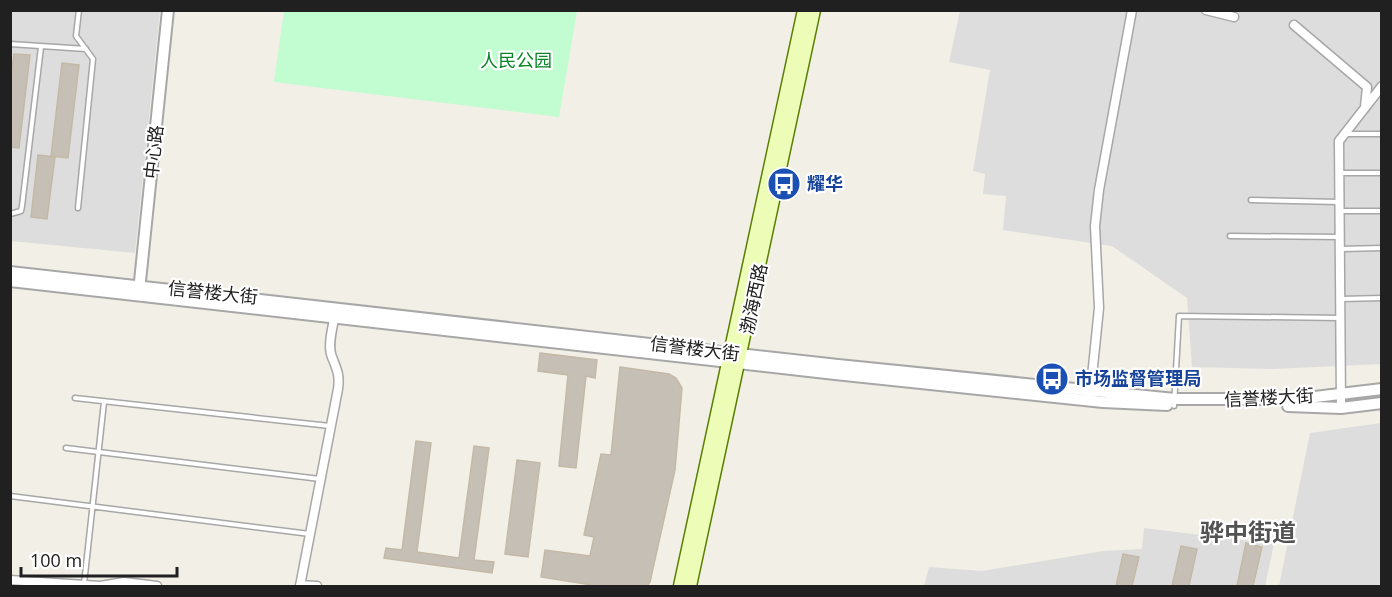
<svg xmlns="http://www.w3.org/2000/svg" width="1392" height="597" font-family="'Open Sans','Noto Sans SC',sans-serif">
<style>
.residential{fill:#dedddd}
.park{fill:#c2fcd1}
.building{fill:#c6bfb5;stroke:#c4b9a7;stroke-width:1.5}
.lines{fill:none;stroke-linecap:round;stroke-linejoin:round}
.service-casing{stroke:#a7a7a7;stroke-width:7}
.minor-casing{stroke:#a7a7a7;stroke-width:11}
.tertiary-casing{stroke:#a7a7a7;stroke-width:14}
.secondary-casing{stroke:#5a7e00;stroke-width:15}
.service{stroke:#fff;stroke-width:4}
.minor{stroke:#fff;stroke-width:8}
.tertiary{stroke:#fff;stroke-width:10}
.secondary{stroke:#edfdb8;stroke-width:12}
.labels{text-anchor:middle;stroke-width:4.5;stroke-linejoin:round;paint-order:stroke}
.park-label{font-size:18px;fill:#068627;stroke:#fff}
.street-label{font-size:18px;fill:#202020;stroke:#fff}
.transit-label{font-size:18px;font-weight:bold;fill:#164399;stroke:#fff;text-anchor:start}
.district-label{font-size:24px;font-weight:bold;fill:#535353;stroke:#fff}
</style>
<rect width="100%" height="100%" fill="#f1efe6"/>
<path class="residential" d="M10 11H160L135 253 11 241Z
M960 11H1381V364L1273 369 1192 367 1187 298 1112 246 1003 230 1006 196 983 194 985 174 973 171 990 70 949 62Z
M1381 423V586H1279L1310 433Z
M1144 528 1274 544 1265 586H924L929 567 982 571 1103 551 1142 549Z"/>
<path class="park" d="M284 10 577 11 559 117 274 82Z"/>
<path class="building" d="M14 54 30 55 19 148 10 147V81Z
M62 63 79 65 68 158 51 156Z
M38 155 55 157 47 219 31 217Z
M540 353 597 360 595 378 586 376 576 468 559 466 568 375 538 371Z
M620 367 669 374 676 378 682 388 675 470 650 582 647 586H598L541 577 545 550 590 556 594 537 584 535 601 454 611 455Z
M416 441 431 443 417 552 459 558 474 446 489 448 474 560 494 562 492 573 384 558 386 548 402 550Z
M517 460 540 463 528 557 505 554Z
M1246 543 1262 547 1253 586H1237Z
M1181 546 1197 549 1189 586H1172Z
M1123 554 1139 557 1132 586H1116Z"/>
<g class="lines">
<g class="service-casing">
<path id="service" d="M10 44 86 49
M1346 134H1382
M1340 173H1382
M1251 200 1339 202
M78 208 93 59 76 36 79 10
M1340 211H1382
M10 214 21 211 22 206 41 47
M1230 236 1340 237
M1341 249 1382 248
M1341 299 1382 298
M75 398 330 426
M1174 406 1179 316 1341 318
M66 448 320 479
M10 496 310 534
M84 584 104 402"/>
</g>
<g class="minor-casing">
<path id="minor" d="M1206 10 1234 17
M1294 25 1367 87 1365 107
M1090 396 1099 308 1095 226 1099 190 1132 10
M1341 408 1339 141 1382 86
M10 580 100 586 124 582 157 586
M300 585 317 586
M300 586 338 389C340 375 337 370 332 357 327 346 333 326 335 314"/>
</g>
<g class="tertiary-casing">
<path id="tertiary" d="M10 272 838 365 1175 399H1298L1382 389
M10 281 835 374 1103 402 1167 405
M139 291 168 10
M1288 406 1341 408 1382 403"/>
</g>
<g class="secondary-casing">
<path id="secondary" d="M680 586 804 10
M690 586 814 10"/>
</g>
<use href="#service" class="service"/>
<use href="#minor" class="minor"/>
<use href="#tertiary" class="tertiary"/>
<use href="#secondary" class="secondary"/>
</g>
<defs>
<g id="bus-disc" transform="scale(1.725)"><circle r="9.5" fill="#1a4fb4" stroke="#fff"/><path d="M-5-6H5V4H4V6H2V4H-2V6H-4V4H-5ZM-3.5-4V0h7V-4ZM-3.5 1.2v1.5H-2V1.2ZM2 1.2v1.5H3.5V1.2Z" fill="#fff"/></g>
</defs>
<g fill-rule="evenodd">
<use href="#bus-disc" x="784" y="184"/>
<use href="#bus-disc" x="1052" y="379"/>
</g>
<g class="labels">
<g class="park-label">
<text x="516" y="67">人民公园</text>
</g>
<g class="street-label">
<text transform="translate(154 152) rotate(-84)" y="6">中心路</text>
<text transform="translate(213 293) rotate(6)" y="6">信誉楼大街</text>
<text transform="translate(754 299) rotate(-78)" y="6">渤海西路</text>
<text transform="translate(695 349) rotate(7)" y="6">信誉楼大街</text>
<text transform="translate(1269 398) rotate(-3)" y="6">信誉楼大街</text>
</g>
<g class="transit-label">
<text x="807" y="190">耀华</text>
<text x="1075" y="385">市场监督管理局</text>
</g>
<g class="district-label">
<text x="1248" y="541">骅中街道</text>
</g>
</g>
<rect width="1392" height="597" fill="none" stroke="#202020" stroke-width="24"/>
<path d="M21 567v9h156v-9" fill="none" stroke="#202020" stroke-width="3"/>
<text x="30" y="567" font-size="18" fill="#202020" stroke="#ffffff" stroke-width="4.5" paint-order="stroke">100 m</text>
</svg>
